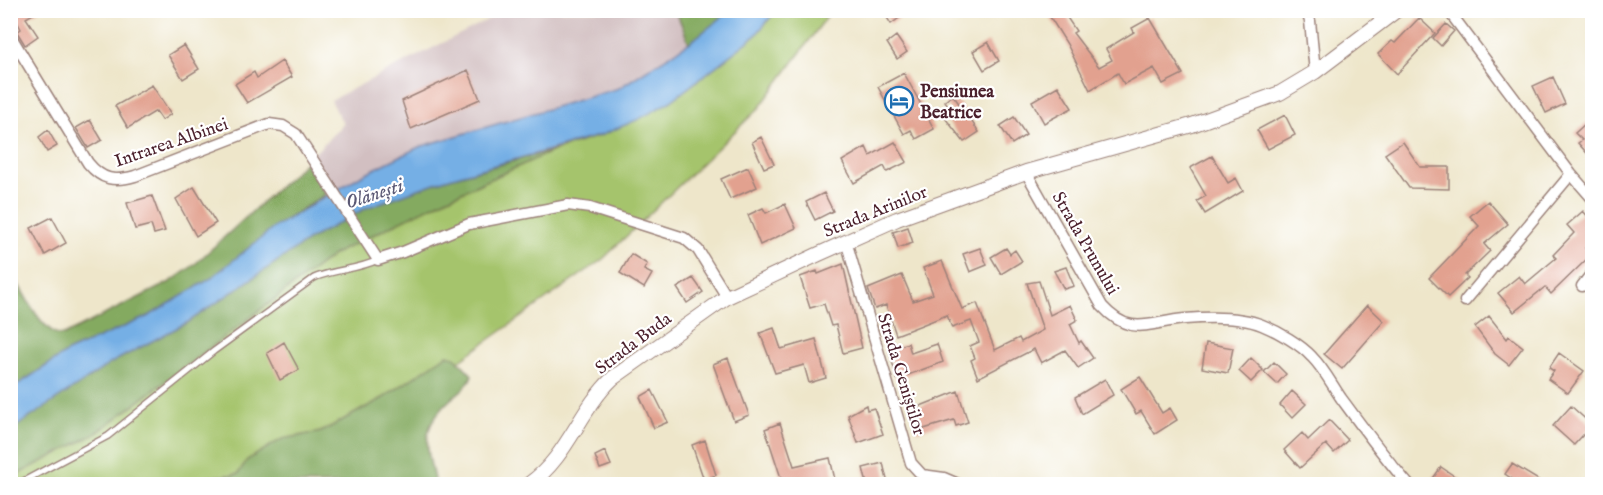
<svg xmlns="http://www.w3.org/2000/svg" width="1603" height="495" font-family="'IM FELL English',serif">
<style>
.industrial{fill:#d2bfc1}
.green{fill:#a5c46c;stroke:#78724c;stroke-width:1.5}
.forest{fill:#84aa60;stroke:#676446;stroke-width:1.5}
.water{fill:#74afe5;stroke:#5f6788;stroke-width:1.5}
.building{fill:#e2a18f}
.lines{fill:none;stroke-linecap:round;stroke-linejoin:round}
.service-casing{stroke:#9c827a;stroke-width:8}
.minor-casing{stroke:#9c827a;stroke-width:13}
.tertiary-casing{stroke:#9c827a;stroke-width:16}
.service{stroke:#fff;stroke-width:5}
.minor{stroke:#fff;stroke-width:10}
.tertiary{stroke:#fff;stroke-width:14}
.labels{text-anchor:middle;stroke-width:4.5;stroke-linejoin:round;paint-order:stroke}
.poi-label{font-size:18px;font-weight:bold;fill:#4a1f2b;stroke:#fff;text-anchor:start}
.street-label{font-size:18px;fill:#4a1f2b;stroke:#fff}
.water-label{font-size:20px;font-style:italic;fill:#5b5975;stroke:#fff}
</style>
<rect width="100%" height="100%" fill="#fff"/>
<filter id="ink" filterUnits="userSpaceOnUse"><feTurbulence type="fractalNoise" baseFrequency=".0167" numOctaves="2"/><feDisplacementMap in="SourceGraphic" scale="12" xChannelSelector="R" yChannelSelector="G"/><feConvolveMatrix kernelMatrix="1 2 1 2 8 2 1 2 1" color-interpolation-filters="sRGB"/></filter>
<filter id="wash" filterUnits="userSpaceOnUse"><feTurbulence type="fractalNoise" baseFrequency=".008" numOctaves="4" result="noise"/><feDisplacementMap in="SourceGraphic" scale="24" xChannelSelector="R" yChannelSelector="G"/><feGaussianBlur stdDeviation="1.35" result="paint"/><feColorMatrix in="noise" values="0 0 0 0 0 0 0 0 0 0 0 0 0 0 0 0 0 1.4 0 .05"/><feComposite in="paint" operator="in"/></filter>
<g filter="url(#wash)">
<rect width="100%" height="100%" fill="#eee6ca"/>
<path class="industrial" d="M505 11H676L689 43 619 88 419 147 326 194 305 163 343 124 331 100Z"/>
<path class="green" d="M776 11H831L760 107 603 259 459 361 447 355 383 398 321 432 298 436 247 460 238 474 205 478 194 484H11L10 478 95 434 336 253 446 199 555 150 602 135 671 101 755 36Z"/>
<path class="forest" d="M676 11H730L689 43Z
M555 150 446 199 336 253 95 434 11 478V430L111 363 188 322 310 239 366 208 446 179Z
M305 163 326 194 276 226 210 279 149 316 69 351 11 389 10 270C22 288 42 336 64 335L170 282 194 265Z
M447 355 455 357 472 375C469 386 459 392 451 399 418 429 427 445 435 484H194L204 478 238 474 247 460 282 439 321 432 383 398Z"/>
<path class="water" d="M730 11H776L755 36 671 101 639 119 602 135 446 179 366 208 310 239 188 322 111 363 11 430V389L69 351 149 316 210 279 276 226 362 175 419 147 619 88 689 43Z"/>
<g id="blocks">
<path class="building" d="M11 10H40L26 18 38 36 25 45 17 32 21 29Z
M882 10H910L891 24Z
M1060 10H1062L1076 31 1073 33 1099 67 1112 60 1106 49 1134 32 1132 28 1150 18 1183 74 1163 84 1154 68 1124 84 1118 73 1090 90 1067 44 1050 17Z
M1419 18 1435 33 1397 74 1378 54 1392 41 1395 43Z
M1446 24 1454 31 1441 46 1433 38Z
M896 36 907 52 897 59 887 43Z
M988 42 999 61 984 70 973 51Z
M184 45 199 69 183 79 168 55Z
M282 61 292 77 247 103 235 84 254 72 257 78Z
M468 70 480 99 411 129 402 101Z
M904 73 934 129 916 139 911 130 904 134 878 87Z
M1553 77 1565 104 1546 113 1533 86Z
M152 85 171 114 162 120 156 111 128 128 115 106Z
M1058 86 1072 108 1044 123 1032 101Z
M953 95 979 132 964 142 945 118 953 113 945 101Z
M1285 115 1295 135 1268 149 1257 130Z
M1014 117 1026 135 1012 144 1000 126Z
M90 120 102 140 88 148 76 128Z
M1586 123 1593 130V160L1578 143 1582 140 1575 133Z
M48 130 57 146 47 152 39 137Z
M761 137 774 164 764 168 752 142Z
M895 142 907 162 887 172 884 166 854 183 842 161 866 147 870 156Z
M1403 142 1420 167H1449V189L1409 188 1385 154Z
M1212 156 1228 183 1236 178 1243 191 1205 214 1197 201 1206 196 1190 168Z
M748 167 757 187 730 199 721 179Z
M194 187 216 223 196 236 176 199Z
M824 193 833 211 815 220 806 202Z
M152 196 165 231 154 234 151 225 135 229 127 203Z
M1488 201 1508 224 1484 244 1490 251 1465 275 1468 278 1448 297 1429 278 1479 226 1470 216Z
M785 204 796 228 760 245 748 215 763 208 766 213Z
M1583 211 1593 222V241L1585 248 1591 255 1551 294 1545 287 1514 312 1498 293 1519 276 1525 284 1556 258 1553 255 1574 233 1567 225Z
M52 217 66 243 45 255 31 228Z
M908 227 913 243 898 248 893 232Z
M980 248 987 265 970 272 963 254Z
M1006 248 1010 254 1015 250 1022 261 1001 274 991 257Z
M631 254 647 264 644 270 652 274 644 288 620 273Z
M942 261 962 309 977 303 995 350 1019 338 1021 342 1043 330 1027 283 1039 281 1050 315 1070 305 1077 320 1070 324 1079 343 1081 341 1093 358 1078 368 1065 350 1041 363 1034 349 978 378 971 360 975 358 970 346 979 342 971 321 952 328 947 315 896 335 886 305 875 309 868 289 902 275 913 301 933 294 923 268Z
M843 264 862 348 843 353 836 325 831 326 824 304 810 308 800 277 817 271 818 274Z
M1066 267 1074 286 1064 289 1054 271Z
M693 278 703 292 687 303 677 288Z
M1367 305 1384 321 1342 369 1324 354Z
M1489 316 1507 339 1509 336 1523 347 1509 365 1495 354 1475 327Z
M774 328 781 349 816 339 826 378 809 383 804 365 775 373 760 333Z
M284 342 299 370 280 380 267 353Z
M908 343 911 353 937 344 943 362 897 379 889 350Z
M1206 343 1233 348 1228 373 1202 368Z
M1559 353 1584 371 1568 393 1548 379 1554 371 1549 368Z
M728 358 749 415 734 421 713 364Z
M1251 358 1263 370 1251 382 1239 371Z
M1274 362 1286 374 1277 384 1264 372Z
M1140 377 1162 413 1170 408 1177 420 1155 434 1141 411 1136 414 1121 389Z
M1105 379 1113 395 1082 414 1075 397Z
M652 390 668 422 654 428 640 397Z
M958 391 968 422 956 426 954 420 917 431 913 415 920 413 918 407Z
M1292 391 1306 404 1292 418 1280 405Z
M866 405 867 410 874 408 883 434 858 443 848 415Z
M1571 406 1592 425 1574 445 1553 426Z
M1329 420 1348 440 1334 453 1326 444 1300 468 1284 450 1302 433 1308 440Z
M780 423 794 466 830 458 836 484H783L765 429Z
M705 440 716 475 704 480 692 445Z
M605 451 611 465 600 469 595 456Z
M883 463 888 484H867L863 468Z
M1512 464 1545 484H1513L1515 481 1505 474Z
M1441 467 1466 484H1429Z"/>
</g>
</g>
<g filter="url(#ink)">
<use href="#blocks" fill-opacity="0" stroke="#9c827a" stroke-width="1.5"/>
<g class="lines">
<g class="service-casing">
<path id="service" d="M18 484 108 436 214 351 314 278C335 269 357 270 378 260"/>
</g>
<g class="minor-casing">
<path id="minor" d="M1306 10 1310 21 1315 72
M1448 10 1571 174 1592 198
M10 35 88 163C102 180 114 182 135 176L269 124 283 126 296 134 378 260 403 252 469 224 568 205 590 208 684 238 698 250 727 297
M1026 172 1102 306C1131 338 1149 322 1185 319 1209 317 1240 316 1262 325 1279 332 1300 344 1312 357 1324 369 1332 385 1341 398 1363 428 1384 457 1408 484
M846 241 911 463 922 475 944 478 958 484
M1582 286 1592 273
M1465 301 1571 174"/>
</g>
<g class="tertiary-casing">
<path id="tertiary" d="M529 484C568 457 579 410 613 378L727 297 819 254 897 219 1026 172 1192 125 1280 93 1315 72 1397 10"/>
</g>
<use href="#service" class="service"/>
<use href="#minor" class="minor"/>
<use href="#tertiary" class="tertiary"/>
</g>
</g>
<defs>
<g id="hotel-ring" transform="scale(1.5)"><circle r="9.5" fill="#fff" stroke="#1f6fb2" stroke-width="1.5"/><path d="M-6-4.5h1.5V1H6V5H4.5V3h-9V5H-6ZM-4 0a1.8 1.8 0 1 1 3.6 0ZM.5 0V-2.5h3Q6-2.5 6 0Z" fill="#1f6fb2"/></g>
</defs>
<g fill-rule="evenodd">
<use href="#hotel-ring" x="899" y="101"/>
</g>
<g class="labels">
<g class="poi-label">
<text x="920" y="97">Pensiunea<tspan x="920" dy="21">Beatrice</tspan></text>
</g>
<g class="street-label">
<text transform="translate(171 142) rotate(-19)" y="6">Intrarea Albinei</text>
<text transform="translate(875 211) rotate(-22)" y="6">Strada Arinilor</text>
<text transform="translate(1086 243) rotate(60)" y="6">Strada Prunului</text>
<text transform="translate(633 343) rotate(-37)" y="6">Strada Buda</text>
<text transform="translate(902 374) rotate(73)" y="6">Strada Geniștilor</text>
</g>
<g class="water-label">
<text transform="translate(374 193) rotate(-18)" y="7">Olănești</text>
</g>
</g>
<rect width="1603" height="495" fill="none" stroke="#fff" stroke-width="36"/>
</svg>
